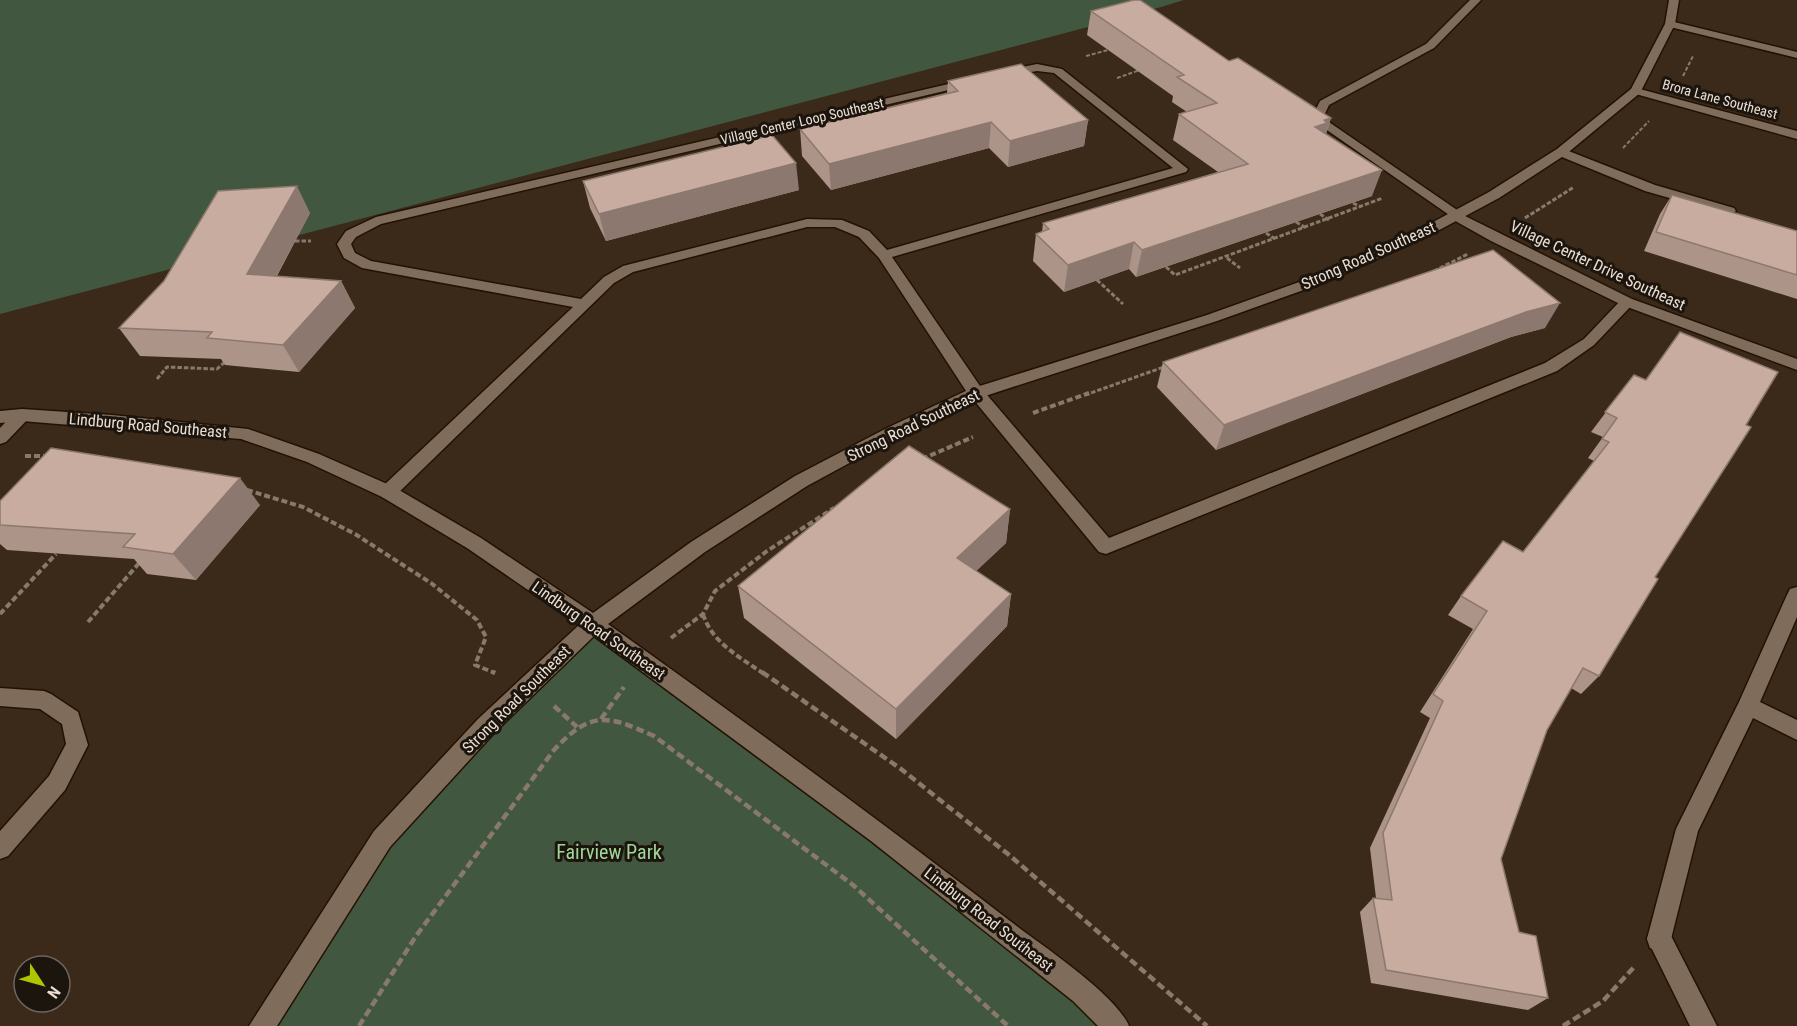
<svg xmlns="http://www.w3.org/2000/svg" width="1797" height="1026" font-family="'Roboto Condensed',sans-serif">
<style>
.green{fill:#42573f}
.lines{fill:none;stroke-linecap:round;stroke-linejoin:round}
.service-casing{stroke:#221204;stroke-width:3}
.minor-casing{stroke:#221204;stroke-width:3}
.tertiary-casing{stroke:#221204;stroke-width:3}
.path-far3{stroke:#88796b;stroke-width:2;stroke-dasharray:4 2;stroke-linecap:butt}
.path-far2{stroke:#88796b;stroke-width:3;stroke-dasharray:4.5 2;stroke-linecap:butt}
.path-far1{stroke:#88796b;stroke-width:4;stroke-dasharray:6 3;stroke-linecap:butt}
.path{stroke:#88796b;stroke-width:4.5;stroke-dasharray:8 4;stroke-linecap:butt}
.service{fill:#806c5a;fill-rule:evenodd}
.minor{fill:#806c5a;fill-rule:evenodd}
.tertiary{fill:#806c5a;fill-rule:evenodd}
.wall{fill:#ac9489}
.shaded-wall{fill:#8c786f}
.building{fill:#c8ac9f;stroke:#8c786f;stroke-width:1.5}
.labels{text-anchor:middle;stroke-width:6;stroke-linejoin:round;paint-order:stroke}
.far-street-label{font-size:14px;fill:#eaded4;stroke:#1c150d}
.street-label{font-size:16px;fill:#eaded4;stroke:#1c150d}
.near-park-label{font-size:20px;fill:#a0d699;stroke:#1c150d}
</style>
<rect width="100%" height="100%" fill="#3b2a1a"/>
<path class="green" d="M0 0H1184L1141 13 0 314Z
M593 624 1116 1026H262L382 839Z"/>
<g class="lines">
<g class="service-casing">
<path id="service" d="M1470 0H1481L1434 48 1329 105 1323 118 1460 212 1462 215 1460 218 1455 219 1311 119 1320 101 1426 44Z
M1670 21 1797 52V58L1666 26 1665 24Z
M1561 148 1655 185 1734 208 1736 211 1729 215 1645 191 1557 155 1555 152Z
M1627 297 1634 302 1632 305 1594 345 1557 371 1106 554 1099 552 968 393 970 389H982L1109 538 1545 363 1584 339 1622 299Z
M0 688 44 691 51 694 78 712 88 745 65 790 8 856 0 859V831L49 776 66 744 62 724 40 709 0 706Z
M1659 927 1668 930 1717 1026H1690L1647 939 1650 930Z"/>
</g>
<g class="minor-casing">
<path id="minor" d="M1037 64 1062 69 1188 169 1186 172 892 257 982 389 984 393 982 397H970L879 258 859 237 835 227H807L633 272 614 283 394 497 388 499 382 497 379 492 382 487 573 307 362 268 344 258 337 244 346 231 376 217 970 79 974 80V84L381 224 356 237 351 244 355 253 371 261 581 299 604 277 623 266 807 219 842 220 869 231 887 250 1173 168 1054 73 1037 71 1002 77 996 74 1002 71Z
M1636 88 1797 131V139L1632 93V89Z
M1455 211 1632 299 1797 359V370L1622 305 1491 241 1450 218 1448 215 1450 212Z
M22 409 28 411 30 415 28 419 6 442 0 444V428L16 411Z
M1797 587V617L1760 702 1797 720V740L1753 718 1698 831 1671 939 1668 948 1659 951 1650 948 1647 939 1676 829 1739 702 1787 595 1790 589Z"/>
</g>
<g class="tertiary-casing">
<path id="tertiary" d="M1669 0H1679L1675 24 1640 93 1565 155 1499 198 1430 235 1326 282 1217 321 982 397 899 436 807 486 705 552 608 624C745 722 881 821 1014 924 1043 946 1116 995 1129 1026H1098L1073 1001 871 841 594 636 494 733 390 847 277 1026H249L374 831 478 719 579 625 467 548 382 497 307 462 241 439 22 421 0 423V411L22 409 112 415 248 429 319 454 394 487 481 538 593 613 691 542 795 476 887 428 970 389 1207 315 1316 276 1420 229 1489 192 1557 149 1631 89 1665 24Z"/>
</g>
<path class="path-far3" d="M1086 56 1112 49
M1683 76 1693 56
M1117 78 1140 70
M1623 148 1649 121"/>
<path class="path-far2" d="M1353 203 1361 207
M1320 214 1329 220
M1525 218 1574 187
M1296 222 1306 228
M1266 233 1275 239
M295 241H311
M1227 258 1240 268
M1166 267 1175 275 1383 198
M1434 271 1468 254
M1097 280 1123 304
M157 379 167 367 217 369 226 361
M1085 395 1164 367"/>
<path class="path-far1" d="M1033 413 1089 393
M25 456H47
M922 459 973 437
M247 490 303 507 355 534 431 583 477 620 486 637 475 665 495 673
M0 614 56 554
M703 614C712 643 740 657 764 674
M88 622 140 562
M671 638 703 614 715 591 767 551 834 508"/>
<path class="path" d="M493 672 495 673
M762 672 901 769 1008 854 1207 1026
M554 706 577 727
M601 719 624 687
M359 1026 416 936 554 750C591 710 607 715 654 736L853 885 1008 1026
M1563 1026 1603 1001 1635 966"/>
<use href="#service" class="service"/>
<use href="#minor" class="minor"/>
<use href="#tertiary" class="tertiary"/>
</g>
<path class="wall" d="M1091 11 1229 61 1331 118 1326 134 1372 196 1136 277 1129 269 1064 292 1033 261 1036 234 1042 232 1043 223 1218 172 1173 140 1179 114 1187 112 1172 102 1173 96 1087 35Z
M948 81 1088 120 1084 146 1008 167 989 148 831 190 802 156 800 129 947 93Z
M583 181 799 190 606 241 590 208Z
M1672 195 1797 231V299L1644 251 1660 214Z
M310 213 277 276 341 281 355 308 299 372 225 365 221 359 140 356 119 328Z
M1545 328 1511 337 1216 450 1157 387 1163 362Z
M1634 375 1655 577 1599 676 1581 694 1571 688 1547 730 1501 859 1519 932 1548 998 1528 1010 1371 983 1360 912 1373 898H1376L1370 848 1430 718 1420 712 1473 629 1448 615 1461 596 1523 552 1594 461 1588 458 1603 437 1591 432Z
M0 501 260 505 196 580 147 574 134 559 7 550 0 544Z
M1010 509 1006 543 976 571 1011 594 1007 626 896 739 744 618 738 586Z"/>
<path class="shaded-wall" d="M1331 118 1322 144 1315 127 1324 120Z
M1088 120 1084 146 1008 167 1010 141Z
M991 122 989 148 831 190 829 164Z
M796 163 799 190 606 241 599 214Z
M1382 170 1372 196 1136 277 1142 250Z
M297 186 310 213 263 301 247 274Z
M1134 242 1129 269 1064 292 1068 265Z
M341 281 355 308 299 372 283 345Z
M1560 303 1545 328 1511 337 1216 450 1224 425 1526 312Z
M240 478 260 505 196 580 173 554Z
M1010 509 1006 543 955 591 957 558Z
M1011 594 1007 626 896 739V709Z"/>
<path class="building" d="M1134 0H1140L1229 61 1238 58 1331 118 1324 120 1327 123 1315 127 1382 170 1142 250 1134 242 1068 265 1036 234 1049 229 1043 223 1248 164 1179 114 1217 103 1177 77 1184 75 1091 11Z
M1021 64 1088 120 1010 141 991 122 829 164 800 129 958 91 948 81Z
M772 135 796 163 599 214 583 181Z
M297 186 247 274 341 281 283 345 207 338 212 332 119 328 164 281 218 191Z
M1672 195 1797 231V275L1656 232Z
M1493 250 1560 303 1526 312 1224 425 1163 362Z
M1680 332 1778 372 1746 425 1751 427 1655 577 1658 579 1599 676 1583 668 1547 730 1501 859 1519 932 1536 936 1548 998 1386 970 1373 898 1392 900 1383 833 1443 701 1433 694 1487 611 1461 596 1503 541 1523 552 1609 442 1602 439 1617 418 1605 412 1634 375 1646 380Z
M909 446 1010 509 957 558 1011 594 896 709 738 586Z
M51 448 240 478 173 554 123 547 135 534 0 525V501Z"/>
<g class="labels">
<g class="far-street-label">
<text transform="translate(1720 99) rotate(15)" y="5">Brora Lane Southeast</text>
<text transform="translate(802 121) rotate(-13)" y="5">Village Center Loop Southeast</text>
</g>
<g class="street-label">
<text transform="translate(1368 255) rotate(-24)" y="6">Strong Road Southeast</text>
<text transform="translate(1598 265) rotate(25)" y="6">Village Center Drive Southeast</text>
<text transform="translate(148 425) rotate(5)" y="6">Lindburg Road Southeast</text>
<text transform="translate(913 425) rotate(-26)" y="6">Strong Road Southeast</text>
<text transform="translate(599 630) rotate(35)" y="6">Lindburg Road Southeast</text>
<text transform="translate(516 699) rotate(-45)" y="6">Strong Road Southeast</text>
<text transform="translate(989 919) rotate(38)" y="6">Lindburg Road Southeast</text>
</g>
<g class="near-park-label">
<text x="609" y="859">Fairview Park</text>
</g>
</g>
<g transform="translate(42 984) rotate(126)"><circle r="28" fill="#1c150d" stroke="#6e655d" stroke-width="1.5"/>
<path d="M0-4.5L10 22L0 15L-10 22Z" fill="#b0c501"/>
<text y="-9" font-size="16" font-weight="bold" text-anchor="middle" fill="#eaded4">N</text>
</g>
</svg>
